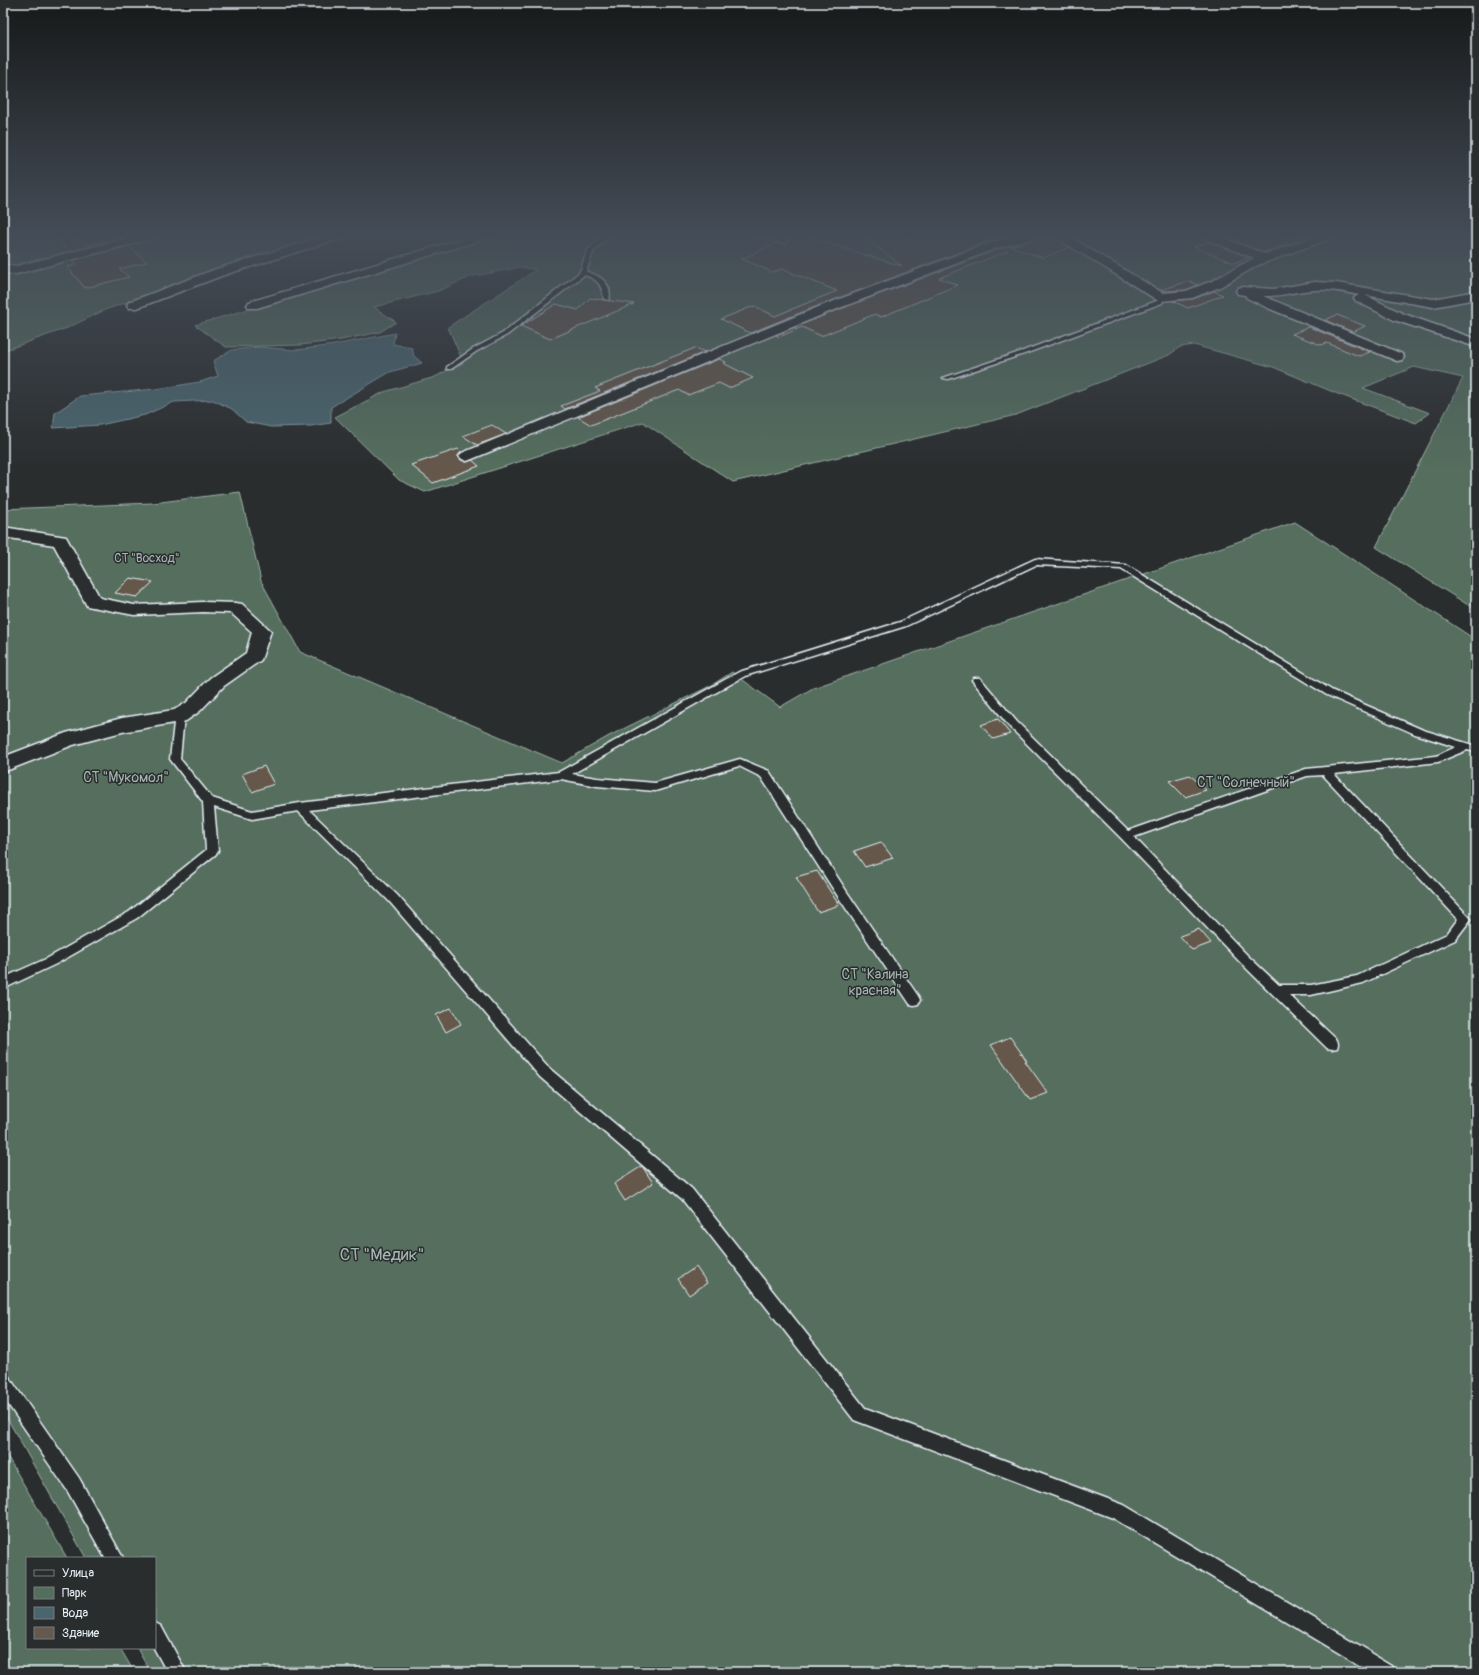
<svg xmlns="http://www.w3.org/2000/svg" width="1479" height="1675" font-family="Pangolin,sans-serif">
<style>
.green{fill:#546e5d;stroke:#9eb0aa}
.water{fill:#49656d;stroke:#899da5}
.building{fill:#65584c;stroke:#e8f1f8}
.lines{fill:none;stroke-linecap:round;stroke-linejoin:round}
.lane-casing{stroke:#e8f1f8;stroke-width:3}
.street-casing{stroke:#e8f1f8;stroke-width:3}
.lane{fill:#2a2d2e;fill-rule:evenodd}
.street{fill:#2a2d2e;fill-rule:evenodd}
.labels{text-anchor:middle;stroke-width:3;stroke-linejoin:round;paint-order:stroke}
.far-park-label{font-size:12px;fill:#a5b6b2;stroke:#2a2d2e}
.park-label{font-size:14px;fill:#a5b6b2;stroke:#2a2d2e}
.near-park-label{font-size:17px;fill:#a5b6b2;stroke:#2a2d2e}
</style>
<rect width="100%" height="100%" fill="#2a2d2e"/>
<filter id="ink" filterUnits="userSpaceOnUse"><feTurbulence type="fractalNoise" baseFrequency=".025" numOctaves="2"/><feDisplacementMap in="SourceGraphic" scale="8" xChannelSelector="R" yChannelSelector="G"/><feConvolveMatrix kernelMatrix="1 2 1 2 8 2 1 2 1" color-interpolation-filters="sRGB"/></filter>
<g filter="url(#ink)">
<path class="green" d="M3 236H330L107 309 67 328 3 351Z
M491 236H1476V610L1376 547 1463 378 1414 367 1363 388 1430 413 1416 423 1338 394 1273 367 1194 345 1180 347 1169 355 1016 415 733 482 643 422 425 492 399 480 335 417 384 392 435 377 463 362 448 327 536 270 520 267 470 277 438 291 374 307 396 322 380 332 341 340 301 345 226 347 195 325Z
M240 492 261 581 300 652 562 763 609 736 712 685 732 672 780 707 813 688 1295 522 1476 640V1672H150L137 1648H155V1558H86L3 1411V509L153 503Z
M3 1449 67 1558H27V1648H120L134 1672H3Z"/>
<path class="water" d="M395 333 393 344 412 348 414 356 422 363 390 372 331 407V423L310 426 271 427 246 422 232 409 213 400 174 402 145 415 100 425 53 428 55 413 80 396 156 389 200 382 218 376 213 361 232 350 259 347 296 350 334 345Z"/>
<path class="building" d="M57 236H77L84 245 125 237 68 252Z
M791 236H803L902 266 863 236H978L989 241 820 305 750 333 721 319 754 306 775 316 837 291 782 269 772 272 742 259 777 243 786 244 789 241 786 239Z
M1049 236H1053L1069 247 1043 258 1010 246Z
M1227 236H1302V239L1264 252 1225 237Z
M1209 242 1249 257 1234 263 1194 247Z
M131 246 138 255 147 262 119 269 129 277 85 288 67 267 77 265 74 260Z
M1002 248 1008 251 939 278 958 285 881 317 875 314 821 336 802 327 779 337 776 335 830 313Z
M1189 281 1198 285 1186 290 1163 291 1161 290Z
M1214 291 1223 295 1188 308 1173 301 1193 299Z
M590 298 634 304 550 339 521 326 556 304 578 310Z
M1337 315 1365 326 1353 332 1325 320Z
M1309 327 1370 352 1359 356 1327 343 1321 345 1292 334Z
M695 348 705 352 565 409 561 406 600 391 595 388Z
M719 359 726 362 723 363 753 378 729 388 719 383 688 395 679 390 591 425 578 417Z
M492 425 506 434 477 445 463 436Z
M458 449 461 452 458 456 461 460 466 462 472 460 479 466 433 483 411 465Z
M130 578 153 582 137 597 115 593Z
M998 719 1010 734 993 739 981 725Z
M264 766 274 784 252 792 242 774Z
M1190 775 1206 790 1185 797 1169 781Z
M881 842 893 858 865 867 854 851Z
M817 871 839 905 818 912 796 877Z
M1199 929 1211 943 1192 950 1180 936Z
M451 1008 461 1024 446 1032 436 1015Z
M1010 1037 1027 1061H1025L1048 1093 1030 1100 991 1045Z
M642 1166 653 1183 625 1201 614 1184Z
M696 1267 707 1283 689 1295 678 1279Z"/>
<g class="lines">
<g class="lane-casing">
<path id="lane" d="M602 236H609L593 252 586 272C600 275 613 284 609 300L604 299C602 285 598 279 584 275L507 335 477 351 451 369H447V367L473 349 503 333 580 272 587 251Z
M754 236H768L788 241 785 243Z
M1161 295 1164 297 1162 303 1027 353 948 379 943 378 1023 351 1157 301 1158 297Z
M1035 559 1126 565 1333 691 1423 730 1476 746V752L1467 750 1438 762 1334 774 1471 919 1455 940 1363 983 1311 995H1289L1337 1040 1338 1044 1337 1048 1332 1049 1327 1048 1239 961 1122 839 1009 726 972 680 974 678H980L1017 722 1128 831 1306 769 1436 756 1456 747 1415 734 1327 695 1121 569 1036 565 906 626 745 676 572 774 597 778 655 783 740 759 769 771 847 892 918 996 920 1000 918 1004 914 1005 910 1004 839 898 761 777 739 766 655 791 597 786 561 779 309 810 397 895 550 1069 692 1189 865 1408 1124 1505 1394 1666 1397 1672H1371L1113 1518 854 1420 682 1199 540 1077 389 901 298 811 252 819 214 807 218 851 216 854 137 918 56 964 3 989V978L48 958 129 912 206 850 203 802 170 759 175 714H183L184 716 180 759 212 798 252 811 300 803 559 772 739 672 900 622ZM1323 775 1458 919 1447 934 1357 976 1311 985H1279L1247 955 1134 837 1307 776Z
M3 1375 9 1377 79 1478 123 1558H105L67 1490 3 1397Z
M155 1623 161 1626 186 1672H167L154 1648Z"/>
</g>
<g class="street-casing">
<path id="street" d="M136 236H156L154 238 16 274 3 273V265L16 266Z
M325 236H344L342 238 224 275 137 308H129L127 305 129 302 216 269Z
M471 236H490L488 238 257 308H249L247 305 249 302Z
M1016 236H1037L1035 238 997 248 829 312 472 459 467 461 462 459 459 456 462 453 821 306 989 243Z
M1054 236H1068L1163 293 1186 291 1212 281 1254 258 1203 238 1201 236H1218L1265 254 1317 236H1334L1332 238 1258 265 1220 287 1192 298 1161 301 1157 300Z
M1315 282 1336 283 1433 299 1476 291V299L1433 307 1365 295 1404 314 1476 339V347L1394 320 1356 301 1354 298 1359 295C1345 292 1330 289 1316 290 1298 290 1281 297 1263 296L1402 354 1404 357 1402 360 1397 361 1268 308 1247 298 1245 295 1238 294 1236 291 1238 288 1242 287 1274 289Z
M3 527 66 537 100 598 134 605 203 602 236 603 242 604 271 631 261 660 224 686 200 711 186 721 122 732 73 745 3 772V757L66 733 122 718 174 710 186 703 210 678 246 653 252 632 231 613 203 612 134 615 87 606 54 545 3 537Z"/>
</g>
<use href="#lane" class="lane"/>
<use href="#street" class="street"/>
</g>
</g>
<linearGradient id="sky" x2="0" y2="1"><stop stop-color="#171919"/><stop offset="0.5" stop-color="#444c57"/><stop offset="1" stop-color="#444c57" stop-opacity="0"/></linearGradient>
<rect width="1479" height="471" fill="url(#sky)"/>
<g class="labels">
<g class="far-park-label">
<text x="147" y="562">СТ "Восход"</text>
</g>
<g class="park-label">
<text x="126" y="782">СТ "Мукомол"</text>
<text x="1246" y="787">СТ "Солнечный"</text>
<text x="875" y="979">СТ "Калина<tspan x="875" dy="16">красная"</tspan></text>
</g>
<g class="near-park-label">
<text x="382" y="1260">СТ "Медик"</text>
</g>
</g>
<rect width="1479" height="1675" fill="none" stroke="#2a2d2e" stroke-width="16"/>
<rect x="8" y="8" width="1463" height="1659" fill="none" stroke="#e8f1f8" stroke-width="1.5" filter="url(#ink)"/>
<rect x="26" y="1557" width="130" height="92" fill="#2a2d2e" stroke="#767b7f"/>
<rect x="34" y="1570" width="20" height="6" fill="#2a2d2e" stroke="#767b7f"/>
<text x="62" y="1577" font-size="12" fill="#e8f1f8">Улица</text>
<rect x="34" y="1587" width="20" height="12" fill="#546e5d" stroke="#767b7f"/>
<text x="62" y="1597" font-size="12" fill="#e8f1f8">Парк</text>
<rect x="34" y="1607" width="20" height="12" fill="#49656d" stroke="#767b7f"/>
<text x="62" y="1617" font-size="12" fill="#e8f1f8">Вода</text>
<rect x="34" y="1627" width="20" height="12" fill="#65584c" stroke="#767b7f"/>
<text x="62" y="1637" font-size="12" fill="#e8f1f8">Здание</text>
</svg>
